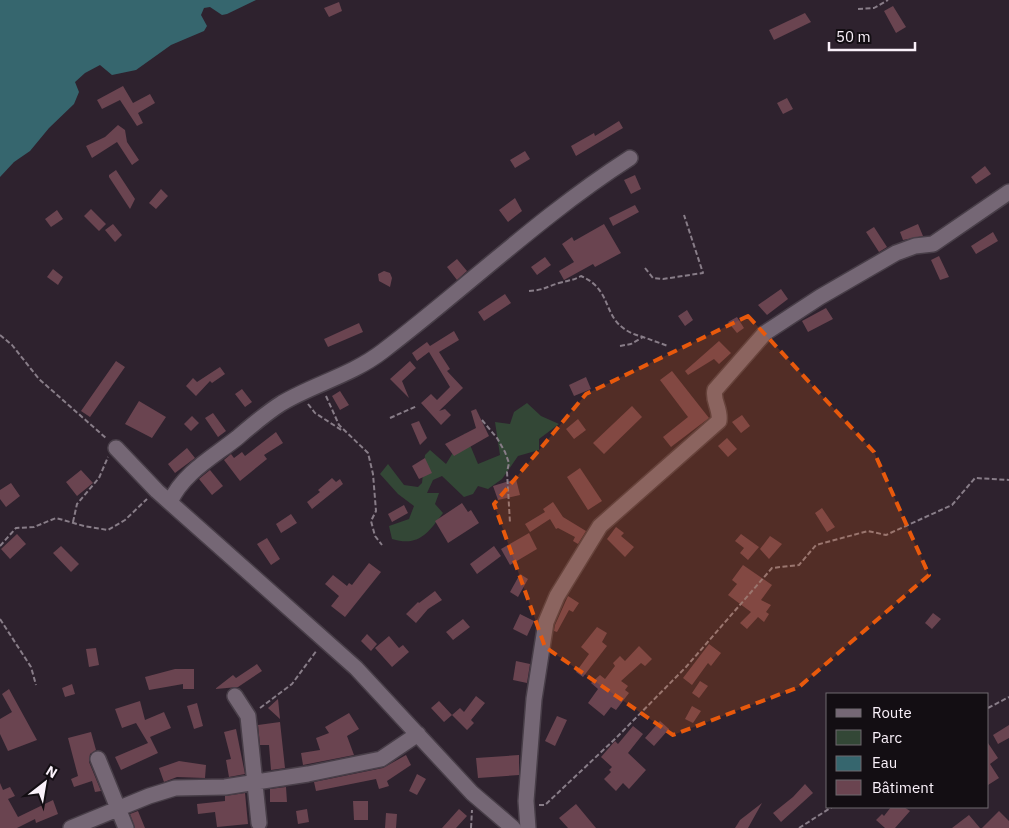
<svg xmlns="http://www.w3.org/2000/svg" width="1009" height="828" font-family="'IBM Plex Sans',sans-serif">
<style>
.green{fill:#334736}
.water{fill:#36666e}
.building{fill:#6a4450}
.lines{fill:none;stroke-linecap:round;stroke-linejoin:round}
.minor-casing{stroke:#483e48;stroke-width:18}
.path{stroke:#887d88;stroke-width:2;stroke-dasharray:5 2.5;stroke-linecap:butt}
.minor{stroke:#756775;stroke-width:15}
.marked{fill:#e8590c;fill-opacity:0.2;stroke:#e8590c;stroke-width:4;stroke-dasharray:10 6;stroke-linejoin:round}
</style>
<rect width="100%" height="100%" fill="#2e222e"/>
<path class="green" d="M527 403 541 416 559 424 539 439V450L518 456 502 479 488 489 478 486 473 494 464 497 442 476 433 480 427 493H439L435 504 443 513C428 533 419 547 392 539L389 526 409 519 414 506 398 494 380 474 388 464 404 485 418 487 422 483 425 455 430 450 446 464 465 433 478 464 500 455 495 422 510 424 514 412Z"/>
<path class="water" d="M0 0H256L227 14 222 15 210 7 204 8 201 15 207 26 204 31 171 45 136 70 112 75 100 65 85 73 75 82 79 92 74 104 49 128 30 151 14 162 0 177Z"/>
<path class="building" d="M339 2 342 11 329 17 324 8Z
M893 6 906 27 896 33 884 11Z
M805 13 811 22 774 40 769 30Z
M123 86 133 103 150 94 155 103 138 113 143 123 137 126 120 100 102 109 97 100Z
M787 98 793 109 783 114 777 103Z
M619 121 623 128 576 156 571 146 594 133 595 136Z
M118 125 125 130 127 142 139 160 132 165 117 142 92 158 86 146 105 137Z
M525 151 530 159 515 168 510 160Z
M985 166 991 174 976 184 971 177Z
M116 170 135 199 130 209 109 177V175Z
M635 175 641 189 631 194 624 180Z
M161 189 168 196 156 209 149 203Z
M515 198 522 211 508 222 499 210Z
M635 205 639 212 613 226 609 218Z
M91 209 106 224 99 231 84 216Z
M57 210 63 219 51 227 45 219Z
M113 224 122 235 115 242 105 230Z
M604 224 621 253 595 267 593 264 564 280 559 271 574 262 562 244 572 237 574 241Z
M918 224 923 236 903 240 900 232Z
M874 227 887 247 879 252 866 232Z
M993 232 998 241 976 254 971 246Z
M939 256 949 277 940 280 931 260Z
M545 257 551 265 537 275 531 267Z
M457 259 467 271 457 280 447 267Z
M53 269 63 277 58 285 47 277Z
M384 271 390 273 392 278 390 287 379 281 378 274Z
M781 289 788 299 767 315 758 305Z
M505 294 511 303 484 321 478 312Z
M826 308 833 319 808 332 802 321Z
M687 310 693 320 685 326 678 316Z
M737 317 744 328 737 333 728 322Z
M359 323 363 332 328 347 324 339Z
M454 331 459 340 439 352 450 369 447 371 463 388 439 411 445 409 451 415 441 425 421 403 431 394 437 400 450 387 429 352 417 361 412 353 427 342 430 346Z
M719 341 731 353 719 364 714 359 688 375 685 371Z
M116 361 125 367 90 417 81 411Z
M410 361 416 368 402 381 409 398 390 379Z
M220 367 225 374 212 383 210 381 196 396 186 386 193 378 197 382Z
M672 371 709 418 671 447 663 437 688 417 660 380Z
M586 377 591 389 574 396 569 385Z
M242 389 252 402 245 407 235 394Z
M340 391 349 405 340 410 332 396Z
M139 401 166 417 152 438 125 424Z
M632 406 642 417 604 454 593 443Z
M476 409 489 436 454 456 445 444 476 428 471 411Z
M213 413 226 431 218 437 205 418Z
M742 415 750 426 741 433 732 422Z
M192 416 199 423 191 431 184 424Z
M578 419 586 430 574 439 566 429Z
M419 421 427 438 420 445 411 424Z
M276 432 283 443 264 455 267 459 240 481 224 460 231 454 234 458 242 452 245 456Z
M727 438 737 449 728 457 718 446Z
M187 448 195 458 175 473 168 464Z
M425 458 432 473 419 479 412 466Z
M580 468 602 501 588 510 567 477Z
M81 470 93 483 77 496 66 482Z
M210 470 223 486 212 495 199 479Z
M332 478 336 482 340 479 343 484 312 509 307 502 320 492 318 490Z
M516 479 520 495 498 500 493 486Z
M11 483 20 496 6 507 0 499V490Z
M553 502 563 517 586 531 578 544 573 541 575 537 558 528 556 529 550 519 530 532 525 524 545 512 543 509Z
M462 503 468 512 471 510 479 523 448 543 435 521Z
M404 505 408 513 392 522 388 514Z
M822 508 835 527 827 532 815 513Z
M291 514 297 523 281 533 276 524Z
M616 527 624 533 621 536 634 547 625 557 607 539Z
M529 533 537 549 510 565 501 549Z
M17 534 26 544 10 559 1 549Z
M741 534 759 547 748 560 740 553 744 548 735 541Z
M770 536 782 544 769 559 760 549Z
M267 538 280 559 271 565 257 544Z
M61 546 79 564 71 572 53 553Z
M494 546 501 556 477 574 470 564Z
M369 563 381 572 345 617 331 606 339 596 325 584 333 575 347 586 349 583 352 585Z
M743 565 772 585 761 600 771 605 766 612 769 614 764 622 758 617 747 629 740 623 751 612 728 595 737 584 732 580Z
M520 574 528 579 518 597 510 592Z
M435 591 442 600 428 609 416 623 406 614 418 602 419 603Z
M568 596 579 603 573 612 569 610 557 632 554 631 555 625Z
M933 613 941 619 932 629 925 623Z
M520 614 534 621 527 636 513 629Z
M463 619 470 627 453 640 446 632Z
M597 627 607 633 602 642 607 646 583 677 576 672 589 654 581 647Z
M367 634 377 644 371 651 361 641Z
M389 636 399 648 403 645 409 652 392 667 375 648Z
M709 644 721 653 711 666 708 663 692 685 683 678Z
M639 646 652 659 645 666 641 663 621 681 628 686 625 690 629 693 616 710 611 707 604 716 588 703 598 689 591 683 600 675 605 679 615 666 613 663 620 656 625 661Z
M96 648 99 665 89 667 86 649Z
M516 661 530 664 527 683 513 680Z
M257 664 262 671 238 687 215 689 233 675 236 678Z
M175 669H194V689H183V684L149 690 145 677Z
M700 681 708 686 699 698 692 693Z
M72 684 75 694 65 697 62 688Z
M9 689 37 740 8 751 0 734V719L12 712 2 694Z
M476 696 485 703 471 720 474 723 467 730 452 715 460 708 464 712Z
M278 699 280 719 268 708Z
M140 701 145 720 164 712 171 728 150 737 158 753 121 770 115 757 148 743 136 723 122 728 115 709Z
M439 701 452 715 444 722 431 708Z
M197 703 203 726 194 729 187 706Z
M692 706 701 711 693 723 685 719Z
M349 713 359 729 347 736 354 755 303 765 301 753 320 750 316 738 329 733 325 727Z
M557 716 567 720 555 746 545 741Z
M660 721 669 729 654 746 645 738Z
M280 722 285 768 271 770 269 745H260L258 725Z
M1009 725V738L998 744 993 735Z
M633 726 643 734 628 753 646 770 629 789 623 783 616 791 604 779 611 772 609 770 612 767 601 757 615 741 618 744Z
M236 729 245 774 229 777 226 760 231 759 224 732Z
M91 732 96 750 90 754 89 762 101 791 95 792 92 781 74 787 71 779 78 776 68 738Z
M988 743 998 758 990 764 999 778 988 785Z
M406 755 411 765 387 781 389 786 379 789 376 779 316 791 314 782 383 768Z
M519 755V775L478 778 476 758Z
M179 761 206 765 205 778 177 777 164 782 159 768Z
M417 774 426 779 417 795 409 791Z
M0 783 3 790 10 787 15 796 8 799 18 817 53 800 58 814 36 823 35 819 17 828H0Z
M805 784 813 793 781 822 773 813 793 797Z
M286 787 287 802H270V789Z
M245 793 248 824 217 827 215 812 198 814 197 804 225 801V796Z
M353 801H368V820H354Z
M762 803 748 828H735L740 820Z
M576 804 596 828H568L559 818Z
M891 807H904L910 811 895 828H885L876 820 882 814 884 816Z
M307 809 309 822 298 824 296 811Z
M459 809 467 816 456 828H442Z
M138 811 145 828H135L130 814Z
M999 811 1009 821V828H982Z
M386 813 397 814 396 828H385Z
M969 815 980 828H952Z"/>
<g class="lines">
<g class="minor-casing">
<path id="minor" d="M116 448 157 491 356 668 472 793 513 828
M170 502C183 473 213 457 237 438 251 426 266 413 282 403 314 384 352 375 383 351 466 288 541 215 630 158
M235 696 248 716 259 823
M98 759 126 828
M71 828 149 796 175 788 225 787 308 774 381 759 418 734
M528 828 526 801 534 699 546 622 557 596 600 526 719 421C721 409 712 400 715 390L765 333 820 297 896 253 915 246 933 244 1009 192"/>
</g>
<path class="path" d="M858 9 874 8 888 0
M645 268 653 278 663 279 703 273 684 215
M529 291C544 290 546 287 559 283 569 280 572 281 581 276 618 292 597 325 643 337
M0 335 12 345 39 379 107 439
M620 346 631 344 643 337 668 346
M326 396 339 425 368 453 373 474 376 511 371 521 375 536 382 545
M308 404 315 413 343 431
M390 418 417 406
M482 420 497 438 505 452 509 463 507 472 510 523
M73 522 77 504 99 478 108 457
M0 546 16 528 34 527 56 518 84 526 108 530 125 520 147 499
M0 619 31 667 36 685
M260 708 292 684 317 650
M988 708 1009 697
M539 805H545L616 738 686 667 772 568 799 565 816 545 868 531 886 535 952 505 975 478 1009 480
M471 828 472 810
M799 828 832 807"/>
<use href="#minor" class="minor"/>
</g>
<path class="marked" d="M748 316 874 452 929 575 799 687 673 735 545 647 494 504 586 394Z"/>
<rect x="826" y="693" width="162" height="115" fill="#130e13" stroke="#6f696f"/>
<rect x="836" y="709" width="25" height="8" fill="#756775" stroke="#6f696f"/>
<text x="872" y="718" font-size="15" fill="#faf1fa">Route</text>
<rect x="836" y="730" width="25" height="15" fill="#334736" stroke="#6f696f"/>
<text x="872" y="743" font-size="15" fill="#faf1fa">Parc</text>
<rect x="836" y="756" width="25" height="15" fill="#36666e" stroke="#6f696f"/>
<text x="872" y="768" font-size="15" fill="#faf1fa">Eau</text>
<rect x="836" y="780" width="25" height="15" fill="#6a4450" stroke="#6f696f"/>
<text x="872" y="793" font-size="15" fill="#faf1fa">Bâtiment</text>
<g transform="translate(45 783) rotate(31)" stroke="#130e13" stroke-width="4" paint-order="stroke">
<path d="M0-4L9 19L0 12L-9 19Z" fill="#faf1fa"/>
<text y="-8" font-size="14" font-weight="bold" text-anchor="middle" fill="#faf1fa">N</text>
</g>
<path d="M829 42v8h86v-8" fill="none" stroke="#faf1fa" stroke-width="2.5"/>
<text x="836" y="42" font-size="15" fill="#faf1fa" stroke="#130e13" stroke-width="4" paint-order="stroke">50 m</text>
</svg>
